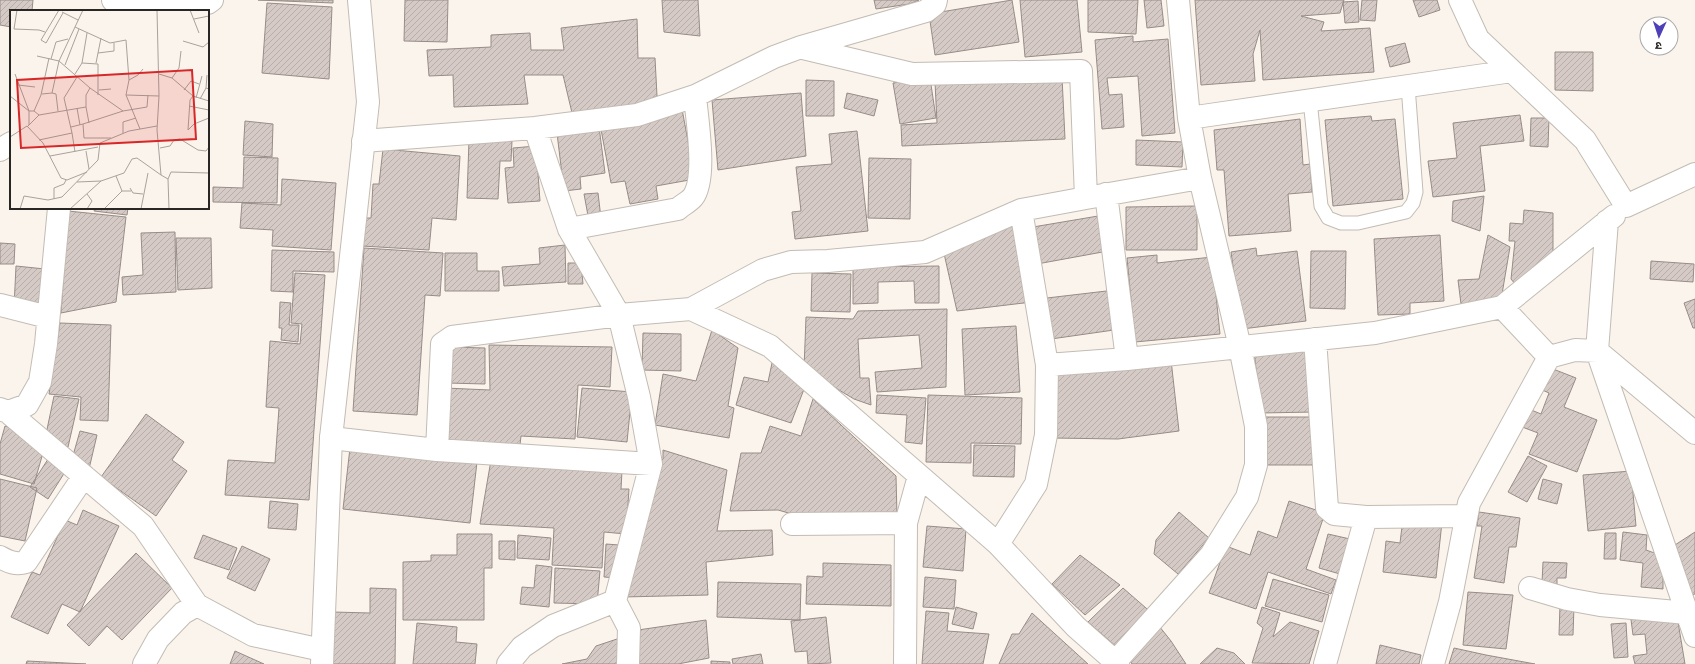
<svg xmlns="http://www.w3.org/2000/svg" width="1695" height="664" font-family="'Asap Condensed','Noto Sans Devanagari',sans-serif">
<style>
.building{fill:url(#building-hatch);stroke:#978c88}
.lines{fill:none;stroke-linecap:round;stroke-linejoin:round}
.lane-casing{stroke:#c2bcb3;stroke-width:15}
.street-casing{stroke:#c2bcb3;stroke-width:24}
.secondary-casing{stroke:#c2bcb3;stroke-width:24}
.lane{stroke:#fff;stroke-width:13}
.street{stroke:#fff;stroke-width:22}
.secondary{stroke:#fff;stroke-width:22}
.inset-road{fill:none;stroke:#a7a29c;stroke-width:1}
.view{fill:#d62828;fill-opacity:0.15;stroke:#d62828;stroke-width:2}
.inset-edge{fill:none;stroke:#292623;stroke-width:2}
</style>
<defs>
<pattern id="building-hatch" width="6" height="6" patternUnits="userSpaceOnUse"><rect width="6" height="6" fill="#d5cac5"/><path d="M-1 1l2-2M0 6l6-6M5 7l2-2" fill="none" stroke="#b7ada9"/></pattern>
</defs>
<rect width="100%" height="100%" fill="#fbf4ec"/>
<path class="building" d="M0 0H33L32 11H11V27L0 25Z
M258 0H333V3Z
M405 0H448L447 42 404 41Z
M662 0H698L700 36 664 32Z
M874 0H919L909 4 876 9Z
M1012 0 1019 42 935 55 929 14Z
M1020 0H1077L1082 52 1025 57Z
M1088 0H1138L1136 34 1088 32Z
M1144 0H1161L1164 26 1147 28Z
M1195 0H1344L1340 13 1301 16 1324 22 1321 31 1370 28 1374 72 1263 80 1260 30 1253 54 1255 81 1201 85Z
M1362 0H1377L1375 21 1360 20Z
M1413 0H1437L1440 10 1419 17Z
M1358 1 1359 22 1345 23 1343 2Z
M267 3 332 7 329 79 262 73Z
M637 19 638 58H655L657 96 624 111 573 117 563 75H524L528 104 454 107 453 75 429 76 427 50 491 47V35L530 33 531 50H564L561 28Z
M1133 36V42L1168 39 1175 133 1142 136 1138 76 1107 78 1109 95 1122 94 1124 127 1102 129 1095 40Z
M1405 43 1410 62 1390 67 1385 48Z
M1555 52H1593V91L1555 90Z
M1062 77 1065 139 902 146 901 125 937 123 935 82Z
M930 78 936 118 900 124 893 83Z
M806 80 834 81V116H806Z
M801 93 806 156 718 170 712 100Z
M847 93 878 100 874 116 844 108Z
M682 109 695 179 656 186 658 199 630 204 625 181 611 183 600 124Z
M1520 115 1524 141 1480 146 1485 191 1433 197 1428 161 1457 158 1453 123Z
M1371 116 1372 121 1395 119 1403 199 1333 206 1325 120Z
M1531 118H1549L1548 147 1530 146Z
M598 119 605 173 580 177 581 189 564 191 556 125Z
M1300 119 1303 165 1310 164 1312 192 1288 194 1291 231 1229 236 1224 170H1217L1214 130Z
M245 121 273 124 272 157 243 155Z
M857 131 868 231 795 239 792 212 801 211 796 167 832 164 829 134Z
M469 140 512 141 511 161H500L498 199 467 198Z
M1136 140 1183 142 1182 167 1136 165Z
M536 146 540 201 508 203 505 168 514 167 513 148Z
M383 149 460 156 456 220 432 218 429 250 362 246 364 218H371L373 184H379Z
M244 157 278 158 277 203 213 202V187L243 188Z
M869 158 911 159 910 219 868 218Z
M282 179 336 183 331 250 272 246 273 230 240 228 242 203 281 205Z
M598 193 601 218 589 221 584 194Z
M1484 196 1480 231 1452 221 1453 201Z
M1197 206V250H1126V207Z
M95 208H128L127 215 94 211Z
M1524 210 1553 213V256L1519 289 1511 279 1515 241H1509L1510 223 1523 224Z
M68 211 126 217 116 302 61 313Z
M1104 215 1108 251 1037 264 1033 227Z
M1019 224 1032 302 957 311 943 249Z
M175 232 176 292 123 295 122 277 143 275 141 233Z
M1440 235 1444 301 1410 303V314L1378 315 1374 239Z
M1488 235 1510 247 1501 300 1461 304 1458 280 1479 279Z
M176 238H211L212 288 178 290Z
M0 243 15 244 14 264H0Z
M565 245 566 282 504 286 502 267 540 264 539 248Z
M364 248 443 253 440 296 425 295 417 415 353 411Z
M1256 248 1257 256 1297 251 1306 321 1242 329 1231 252Z
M272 250 334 252V272L293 271V292L271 291Z
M1311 251H1346L1345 309 1310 308Z
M445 253H477V271H499V291H445Z
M1157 255V263L1212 257 1220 334 1135 342 1127 258Z
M1651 261 1694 264 1693 282 1650 279Z
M568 263H581L583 284H568Z
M16 266 45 269 44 310 14 307Z
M939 266V303H915L914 281 878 282V303L853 304V267Z
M295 273 325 275 309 500 225 495 228 460 275 463 279 408 266 407 270 341 300 344 302 324 291 323Z
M812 273 851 274 850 312 811 311Z
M1115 290 1121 329 1051 339 1047 298Z
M1695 299V328H1693L1684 303Z
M280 302 291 303 289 325H299L298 342 281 340 282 328H279Z
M947 309 946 387 877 392 875 372 922 368 919 335 858 339 860 378H869L871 405 854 399 804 369 806 317 853 319 858 311Z
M60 323 111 325 108 421 80 420 81 397 49 394Z
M1016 326 1020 392 965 395 962 329Z
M712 330 738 348 728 406 734 408 729 438 655 425 663 374 696 381Z
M643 333 681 334V371L642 370Z
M1307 343 1314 412 1261 413 1254 351Z
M489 345 612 347 610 387 578 385 575 439 521 436 520 445 443 446 445 388 490 390Z
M448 347 485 348V384L447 383Z
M1171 360 1179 431 1118 439 1053 438 1054 374Z
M772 363 806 384 791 423 736 405 744 377 768 382Z
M1548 367 1576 378 1564 407 1597 420 1577 472 1529 454 1538 433 1517 425 1524 407 1541 414 1549 393 1540 389Z
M582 388 632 392 627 442 577 437Z
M877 395 926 398 922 444 905 442 907 415 876 413Z
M928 395 1022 398 1021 444 971 443V463L926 462Z
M54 396 79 399 68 447 45 439Z
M813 399 896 476 897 516 792 514 778 510 730 511 741 453H761L770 426 801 436Z
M146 414 184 442 172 460 187 471 156 516 101 477Z
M1261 417H1319L1321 465H1260Z
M5 426 47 439 34 484 0 474V444Z
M80 431 97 435 89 469 72 459Z
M974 445 1015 446 1014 477 973 476Z
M350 448 477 462 470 523 343 509Z
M663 450 727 470 717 531 772 530 773 555 706 562 708 595 623 597 653 470 663 459Z
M52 453 70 464 48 499 30 487Z
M1528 456 1547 466 1527 502 1508 492Z
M491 460 622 471 621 489H629L626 534 604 532 602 568 552 565 554 528 480 524Z
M1631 471 1636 526 1588 531 1583 475Z
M0 479 37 488 25 541 0 536Z
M1543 479 1562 484 1557 504 1538 499Z
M270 501 298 504 296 530 268 528Z
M1289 501 1325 513 1306 569 1336 580 1331 594 1268 572 1256 609 1209 593 1226 546 1250 555 1258 531 1277 538Z
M83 510 119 526 80 612 62 604 48 634 11 617 32 572 40 575 65 520 77 525Z
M1179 512 1209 538 1178 574 1154 554 1156 540Z
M1479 512 1520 518 1516 547H1509L1504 583 1474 578 1482 526H1477Z
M1403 518 1442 522 1436 578 1383 572 1386 541 1400 543Z
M927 526 966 529 963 571 923 567Z
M1623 532 1647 535 1646 550 1663 556V589L1641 587 1643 563 1620 560Z
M1695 532V594L1687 596 1675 545Z
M1605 533H1616V559H1604Z
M457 534H492V568H484V620H403V562L431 561V555H457Z
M1328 534 1350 539 1340 574 1319 568Z
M203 535 237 548 229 570 194 558Z
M518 535 551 538 549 560 517 558Z
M499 541H515V560L499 559Z
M606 544 619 545 617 578 604 577Z
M242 546 270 559 255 591 227 578Z
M136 553 172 588 122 640 107 626 89 646 67 625Z
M1080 555 1120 585 1085 615 1052 584Z
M1543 562 1567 563 1566 578H1557V584L1542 583Z
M823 563 891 565V606L806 604 807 576 823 577Z
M536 565 552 567 549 607 520 604 522 587 534 588Z
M555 568 600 571 597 604 554 603Z
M925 577 956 580 954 609 923 607Z
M1273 579 1329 595 1322 622 1265 606Z
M718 582 801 584 800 620 717 617Z
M370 588 396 589 395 664H332L333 612 370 613Z
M1123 588 1154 615 1119 649 1088 622Z
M1468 592 1513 595 1506 649 1463 645Z
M1560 605 1574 606 1573 635H1559Z
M956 607 977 613 973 629 952 624Z
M1262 607 1280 613 1273 637 1290 622 1319 631 1309 664 1252 663 1263 628 1257 623Z
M926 611 949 613 947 631 989 634 983 664H922Z
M1630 612 1677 616 1685 664H1635L1633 656 1647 654 1645 634 1633 635Z
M1032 613 1088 664H999L1012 634H1019Z
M826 617 831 663 808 664 807 651 795 652 791 621Z
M706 620 709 658 678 664H638V630Z
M417 623 457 627 456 642 477 644 475 664H413Z
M1626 623 1628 657 1614 658 1611 624Z
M1159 626 1171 641 1186 664H1132L1128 658Z
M626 636 625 664H562L587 659 596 646Z
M1380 645 1421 655 1419 664H1376Z
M1217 648 1234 653 1245 664H1200Z
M1454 648 1486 655 1535 664H1449Z
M235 651 264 664H230Z
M761 654 763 664H733L732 659Z
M27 661 86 664H26Z
M711 661 730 662V664H711Z"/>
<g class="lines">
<g class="lane-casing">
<path id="lane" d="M1310 100 1321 206 1328 218 1341 223H1358L1406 212 1413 203 1416 192 1408 86"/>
</g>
<g class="street-casing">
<path id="street" d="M113 0C141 16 178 8 208 3L212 0
M1178 0 1189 118
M1460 0 1478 39 1585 140 1626 206 1695 174
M803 48 912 74 1081 71 1086 198 1200 178
M535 128 569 229 619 315 639 397 651 464 615 601 629 628 628 664
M363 141 535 128 637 115 695 96 774 57 801 47 926 11 935 4 936 0
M0 150 11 143
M1106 194 1127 359
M1021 210 1047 365
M1607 221 1597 351 1695 433
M569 229 678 209C682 205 689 202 693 197 707 178 697 120 695 96
M0 305 48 317
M1502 307 1614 216
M691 309 763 270 791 262 828 261 925 252 1021 210 1086 198
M1315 339 1327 508 1334 514 1366 517
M1549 357 1575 350 1597 351 1695 636
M0 409 8 412 143 526 197 605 253 635 322 650
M8 412 27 405 40 382 46 344 59 208
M331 438 437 450 651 464
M437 450 442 344 452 337 619 315 691 309 770 346 998 544 1076 627 1118 664
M792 524 906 523
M998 544 1036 484 1046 435 1047 365 1127 359 1375 333 1502 307 1549 357 1469 503 1450 602 1433 664
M0 557C9 562 16 565 26 562L84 476
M1530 588 1567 599 1600 605 1687 613
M1116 661 1211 555 1247 497 1256 465V426L1240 347 1200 178 1189 118 1512 71
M144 664 158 639 183 613 197 605
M508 664 522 647 553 626 615 601
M905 664 906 523 919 476
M1325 664 1366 517 1466 516"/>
</g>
<g class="secondary-casing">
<path id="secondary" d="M322 664 331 438 368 102 359 0"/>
</g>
<use href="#lane" class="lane"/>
<use href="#street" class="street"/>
<use href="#secondary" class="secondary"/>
</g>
<g transform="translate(10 10)">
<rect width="199" height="199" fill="#fbf4ec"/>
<path class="inset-road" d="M7 0 4 19 29 20 35 22M49 0 31 30 36 33 53 3M73 0 49 51 80 78 113 101 137 97 138 85M147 0 149 86 147 120 151 165 158 169 159 199M180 0 189 23M52 2 68 10M184 9 199 6M65 17 100 33 116 30 119 70 116 85 130 119M173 31 193 37 199 32M88 43 104 41V33M27 46 49 51 42 83 32 84M39 48 31 85 24 101 29 105 76 97V85L80 78M41 49 46 32 58 29M72 53 88 54V85M86 53 91 28M55 55 69 19M5 64 19 101H24M65 64 72 53 77 23M149 64 162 68 183 86 199 91M162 68 169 58 171 41M119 70 128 65 133 59M8 75 25 77M196 78 197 65M89 80 101 79M174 80 181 71 189 74M42 83 46 84 48 101M116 85 149 86M0 86 19 101V115M183 86 180 90 178 120 184 114 199 108M186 88 192 66M190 89 196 78 199 79M179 96 199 100M76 97 79 113M67 98 70 115M73 114 113 101M18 116 29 105M61 117 73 114 74 128H101M62 123 65 142M113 123V112L126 108M0 127 17 116 33 133 51 168 57 170 77 162M29 130 62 123 54 88 67 67M150 138 160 136 164 130 170 129 188 140 196 141 199 137M76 141 79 159M40 146 88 137M106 166 112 181M158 169 161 162 199 163M91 171 114 163 122 149 127 148 151 165M120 178 123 183 133 184M77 184 82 191 77 199M44 189V178L54 174 56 170M10 199 14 186 38 190 52 187 88 150 90 133 119 121 147 116M60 199 91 171 67 172M94 199 112 181H121M131 199 138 163"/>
<path class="view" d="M182 60 186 129 11 138 7 70Z"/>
<rect width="199" height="199" class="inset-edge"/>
</g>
<g transform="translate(1659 36) rotate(183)"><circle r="19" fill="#ffffff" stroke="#a9a8a7"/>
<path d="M0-3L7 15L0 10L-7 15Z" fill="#4e40b7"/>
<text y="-6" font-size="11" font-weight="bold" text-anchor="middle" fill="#292623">उ</text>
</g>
</svg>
